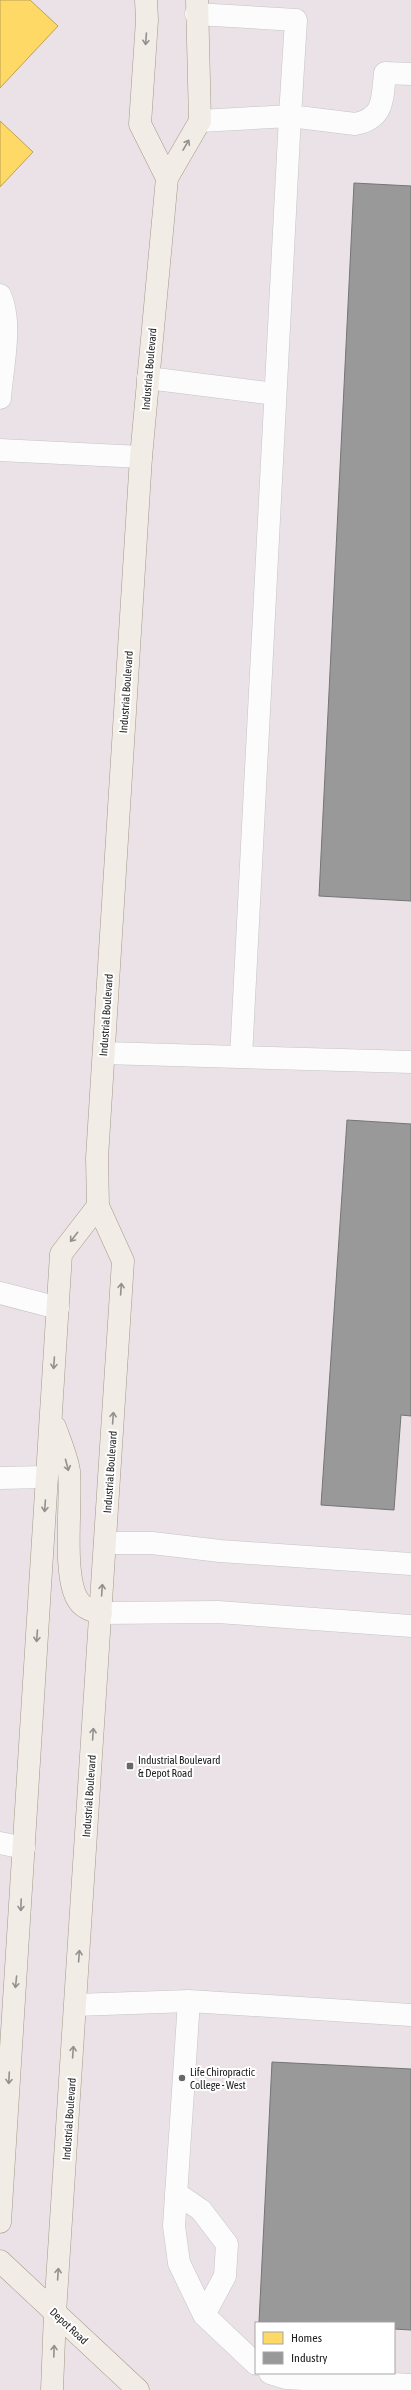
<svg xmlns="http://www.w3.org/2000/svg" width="411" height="2390" font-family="'Asap Condensed',sans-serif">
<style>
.industrial{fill:#ebe2e7;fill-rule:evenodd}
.homes{fill:#ffd966;stroke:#bca251}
.industry{fill:#999;stroke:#757575}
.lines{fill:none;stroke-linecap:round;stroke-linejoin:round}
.minor-casing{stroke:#c5c4c3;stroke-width:23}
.major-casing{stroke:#a39987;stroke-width:23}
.minor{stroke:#fcfcfc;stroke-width:22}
.major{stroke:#f1ece6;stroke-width:22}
.oneway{stroke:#93908d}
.poi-dot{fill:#686766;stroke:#fff;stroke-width:1.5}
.labels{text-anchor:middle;stroke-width:4;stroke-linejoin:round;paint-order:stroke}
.street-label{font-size:11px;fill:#202020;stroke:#fff}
.poi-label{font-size:11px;fill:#202020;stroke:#fff;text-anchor:start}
</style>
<rect width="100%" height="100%" fill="#eeece9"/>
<path class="industrial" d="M13 0H411V2390H0V14ZM256 2323H394V2373H256Z"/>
<path class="homes" d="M0 0H30L58 26 0 88Z
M0 121 33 152 0 187Z"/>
<path class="industry" d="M354 183 411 186V901L319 896Z
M347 1120 411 1124V1416L401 1415 394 1510 321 1505Z
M272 2062 411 2069V2330L394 2329V2323L259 2322Z"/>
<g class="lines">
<g class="minor-casing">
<path id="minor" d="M196 14 296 20 290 116 241 1057
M200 121 290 116 355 124C385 118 382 99 385 73L411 74
M0 295C13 323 2 368 0 398
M148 378 275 394
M0 450 141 457
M104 1053 411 1062
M0 1293 58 1308
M0 1478 47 1477
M105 1543H152L220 1551 411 1564
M101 1613 218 1612 411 1626
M0 1843 24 1848
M189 2001 174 2226 179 2263 204 2315 256 2364
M76 2005 189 2001 411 2015
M176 2193 201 2210 227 2244 225 2276 204 2315
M270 2373 286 2378 411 2385"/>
</g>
<g class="major-casing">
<path id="major" d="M146 0 147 20 140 124 167 178
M55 1427C60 1441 67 1457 69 1471 72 1503 62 1575 78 1600 83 1608 91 1611 101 1613
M0 2222 61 1254 98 1206
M0 2261 138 2390
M52 2390 55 2313 123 1261 98 1206 97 1158 141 457 167 178 200 121 197 0"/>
</g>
<use href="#minor" class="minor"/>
<use href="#major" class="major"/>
</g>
<defs><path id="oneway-shaft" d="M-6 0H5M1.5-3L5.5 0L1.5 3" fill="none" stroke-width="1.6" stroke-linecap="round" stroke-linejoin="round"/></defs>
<g class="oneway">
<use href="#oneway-shaft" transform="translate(146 39) rotate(94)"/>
<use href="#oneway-shaft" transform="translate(186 145) rotate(-60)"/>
<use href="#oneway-shaft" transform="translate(74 1237) rotate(128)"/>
<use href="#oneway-shaft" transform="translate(121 1289) rotate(-86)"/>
<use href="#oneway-shaft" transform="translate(54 1363) rotate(94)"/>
<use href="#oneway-shaft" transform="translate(113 1418) rotate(-86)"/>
<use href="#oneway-shaft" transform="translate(67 1465) rotate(75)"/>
<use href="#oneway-shaft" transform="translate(45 1506) rotate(94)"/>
<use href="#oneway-shaft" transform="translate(102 1590) rotate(-86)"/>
<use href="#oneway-shaft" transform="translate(37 1636) rotate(94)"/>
<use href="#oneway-shaft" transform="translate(93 1734) rotate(-86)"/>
<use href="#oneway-shaft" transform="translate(21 1905) rotate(92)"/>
<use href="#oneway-shaft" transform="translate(79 1956) rotate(-86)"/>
<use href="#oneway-shaft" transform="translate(16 1982) rotate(96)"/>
<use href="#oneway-shaft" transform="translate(73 2052) rotate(-86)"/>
<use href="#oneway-shaft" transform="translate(9 2078) rotate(93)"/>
<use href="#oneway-shaft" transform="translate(58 2274) rotate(-86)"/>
<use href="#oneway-shaft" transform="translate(54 2351) rotate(-88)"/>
</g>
<g class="poi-dot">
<rect x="126" y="1762" width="8" height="8" rx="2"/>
<circle cx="182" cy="2078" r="4"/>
</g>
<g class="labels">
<g class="street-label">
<text transform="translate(149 369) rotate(-85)" y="4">Industrial Boulevard</text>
<text transform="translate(126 692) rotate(-86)" y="4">Industrial Boulevard</text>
<text transform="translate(106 1015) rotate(-86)" y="4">Industrial Boulevard</text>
<text transform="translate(110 1472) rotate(-86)" y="4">Industrial Boulevard</text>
<text transform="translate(89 1796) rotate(-86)" y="4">Industrial Boulevard</text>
<text transform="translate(69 2119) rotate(-86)" y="4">Industrial Boulevard</text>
<text transform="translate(69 2326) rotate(43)" y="4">Depot Road</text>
</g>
<g class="poi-label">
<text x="138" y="1764">Industrial Boulevard<tspan x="138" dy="13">&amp; Depot Road</tspan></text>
<text x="190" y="2076">Life Chiropractic<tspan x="190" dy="13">College - West</tspan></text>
</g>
</g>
<rect x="255" y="2322" width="140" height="52" fill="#ffffff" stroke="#a6a6a6"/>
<rect x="263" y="2332" width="20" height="12" fill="#ffd966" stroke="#a6a6a6"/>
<text x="291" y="2342" font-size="12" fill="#202020">Homes</text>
<rect x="263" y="2352" width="20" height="12" fill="#999999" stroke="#a6a6a6"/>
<text x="291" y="2362" font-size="12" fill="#202020">Industry</text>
</svg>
